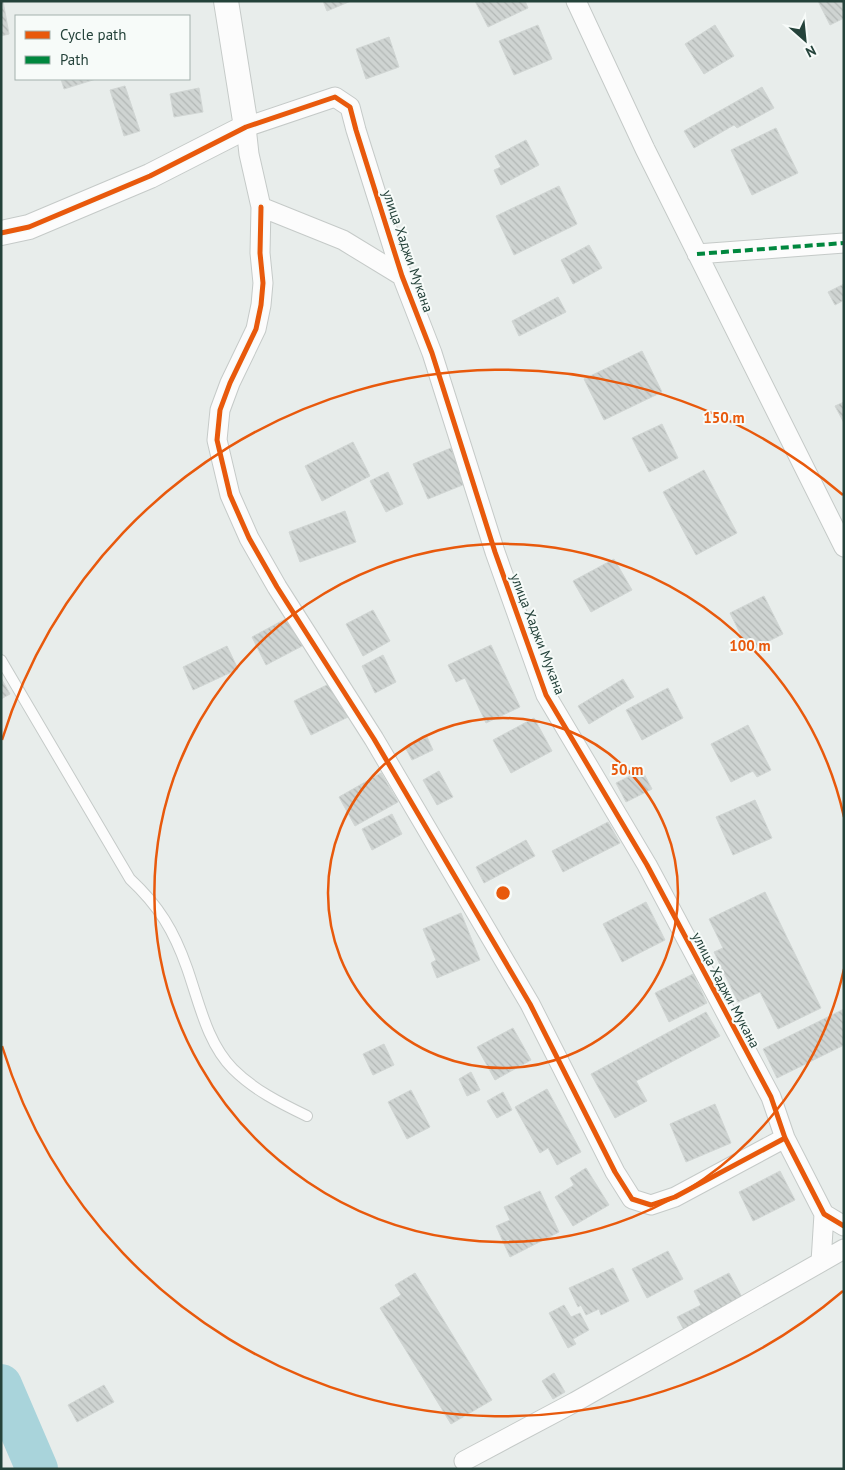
<svg xmlns="http://www.w3.org/2000/svg" width="845" height="1470" font-family="'PT Sans',sans-serif">
<style>
.lines{fill:none;stroke-linecap:round;stroke-linejoin:round}
.river{stroke:#a9d4db;stroke-width:42}
.building{fill:url(#building-back-hatch);stroke:#d1d6d4}
.service-casing{stroke:#c5cac8;stroke-width:12}
.minor-casing{stroke:#c5cac8;stroke-width:21}
.tertiary-casing{stroke:#c5cac8;stroke-width:26}
.service{stroke:#fcfcfc;stroke-width:10}
.minor{stroke:#fcfcfc;stroke-width:19}
.tertiary{stroke:#fcfcfc;stroke-width:24}
.quiet{stroke:#00873e;stroke-width:4;stroke-dasharray:8 4;stroke-linecap:butt}
.cycleway-casing{stroke:#f7fbf9;stroke-width:8}
.cycleway{stroke:#e8590c;stroke-width:5}
.ring{fill:none;stroke:#e8590c;stroke-width:2.5}
.labels{text-anchor:middle;stroke-width:4;stroke-linejoin:round;paint-order:stroke}
.street-label{font-size:14px;fill:#24423a;stroke:#f7fbf9}
.centre{fill:#e8590c;stroke:#f7fbf9;stroke-width:2.5}
.ring-label{font-size:15px;text-anchor:middle;font-weight:bold;fill:#e8590c;stroke:#f7fbf9;stroke-width:4;stroke-linejoin:round;paint-order:stroke}
</style>
<defs>
<pattern id="building-back-hatch" width="6" height="6" patternUnits="userSpaceOnUse" patternTransform="scale(1.25)"><rect width="6" height="6" fill="#cfd4d2"/><path d="M-1 5l2 2M0 0l6 6M5-1l2 2" fill="none" stroke="#b2b7b5"/></pattern>
</defs>
<rect width="100%" height="100%" fill="#e8edeb"/>
<g class="lines">
<path class="river" d="M1 1385 37 1469"/>
</g>
<path class="building" d="M1 1H3L9 34 1 36Z
M323 1H351L327 11Z
M475 1H525L528 8 488 27Z
M818 1H844V18L830 25Z
M538 25 552 59 514 75 499 41Z
M715 25 734 56 704 74 685 44Z
M389 37 399 67 366 79 356 49Z
M61 79H96L64 89Z
M125 86 140 131 124 136 110 90Z
M762 87 774 108 737 128 734 125 694 148 684 131Z
M199 88 203 112 174 117 170 94Z
M776 128 798 173 752 195 731 150Z
M526 140 539 165 501 185 494 170 501 167 495 156Z
M559 186 577 224 514 255 496 216Z
M589 245 602 268 573 284 561 260Z
M844 284V300L835 305 828 292Z
M558 297 566 312 519 336 512 321Z
M642 351 662 392 604 420 584 379Z
M844 402V423L835 406Z
M662 424 678 458 649 472 632 438Z
M353 442 370 476 322 501 305 466Z
M451 448 465 484 428 499 413 464Z
M704 470 737 533 696 555 663 492Z
M388 472 403 504 386 512 370 481Z
M345 511 356 542 300 562 289 532Z
M614 559 632 590 591 612 573 581Z
M764 596 783 634 749 651 730 613Z
M373 610 390 641 363 656 346 624Z
M289 617 304 645 266 665 252 637Z
M491 645 520 707 486 723 465 678 456 682 448 665Z
M227 646 238 669 193 690 183 667Z
M383 655 396 682 375 693 362 666Z
M1 678 10 694 1 699Z
M623 679 634 697 589 724 578 706Z
M331 683 348 717 311 735 294 701Z
M668 688 683 718 642 740 626 710Z
M534 718 552 751 511 773 493 740Z
M748 725 771 770 757 777 753 771 731 782 711 744Z
M427 737 433 750 412 760 405 747Z
M642 770 652 789 626 802 616 783Z
M439 771 453 797 437 805 423 780Z
M381 773 398 802 355 826 339 797Z
M755 800 772 838 733 855 716 817Z
M392 814 402 834 372 850 362 829Z
M608 822 620 843 563 872 552 851Z
M526 840 535 856 484 883 476 867Z
M765 892 821 1008 778 1029 760 992 738 1002 714 952 723 948 709 919Z
M646 902 665 940 622 962 603 924Z
M461 913 480 960 437 978 431 963 436 960 423 929Z
M693 974 707 1003 669 1022 655 993Z
M844 1009V1045L777 1078 763 1049Z
M706 1012 720 1036 636 1081 647 1101 615 1118 591 1074Z
M513 1028 531 1060 495 1080 477 1047Z
M384 1044 394 1065 373 1075 363 1054Z
M471 1072 480 1090 467 1096 459 1079Z
M547 1089 581 1152 557 1165 548 1148 540 1153 515 1107Z
M411 1090 430 1127 407 1139 388 1102Z
M503 1092 512 1110 497 1118 487 1101Z
M715 1104 731 1143 686 1162 670 1124Z
M586 1168 609 1205 573 1226 555 1197 574 1185 570 1178Z
M780 1171 795 1200 753 1221 739 1192Z
M540 1191 559 1232 510 1257 496 1226 510 1220 504 1207Z
M668 1251 683 1279 647 1298 632 1269Z
M613 1268 629 1301 601 1315 599 1309 586 1315 581 1305 578 1307 569 1288Z
M415 1273 492 1400 451 1424 380 1308 401 1295 395 1285Z
M729 1273 743 1299 684 1330 677 1317 701 1305 694 1291Z
M564 1305 571 1317 580 1313 589 1330 573 1339 576 1344 568 1348 549 1313Z
M554 1373 565 1392 553 1399 542 1381Z
M104 1385 114 1402 77 1422 68 1405Z"/>
<g class="lines">
<g class="service-casing">
<path id="service" d="M1 660 130 879C159 906 174 931 187 968 199 1002 207 1043 233 1069 254 1090 280 1103 307 1116"/>
</g>
<g class="minor-casing">
<path id="minor" d="M576 1 645 149 844 547
M261 207 260 253 263 283 261 305 256 329 230 383 220 410 217 440 230 495 249 538 277 587 374 739 530 1004 615 1172 632 1199 651 1205 675 1197 785 1138
M697 254 844 243
M402 276 343 240 261 207 249 154 246 127 335 97 350 107 356 130 402 276 432 353 495 552 546 695 647 865 771 1097 785 1138 824 1214 844 1226
M821 1262 824 1214
M464 1461 575 1402 844 1249"/>
</g>
<g class="tertiary-casing">
<path id="tertiary" d="M1 233 29 227 150 176 246 127 226 1"/>
</g>
<use href="#service" class="service"/>
<use href="#minor" class="minor"/>
<use href="#tertiary" class="tertiary"/>
<path class="quiet" d="M697 254 844 243"/>
<g class="cycleway-casing">
<path id="cycleway" d="M261 207 260 253 263 283 261 305 256 329 230 383 220 410 217 440 230 495 249 538 277 587 374 739 530 1004 615 1172 632 1199 651 1205 675 1197 785 1138
M1 233 29 227 150 176 246 127 335 97 350 107 356 130 402 276 432 353 495 552 546 695 647 865 771 1097 785 1138 824 1214 844 1226"/>
</g>
<use href="#cycleway" class="cycleway"/>
</g>
<g class="ring">
<circle cx="503" cy="893" r="175"/>
<path d="M844 969A349 349 0 1 1 844 817"/>
<path d="M843 1291A524 524 0 0 1 2 1046M2 740A524 524 0 0 1 843 495"/>
</g>
<g class="labels">
<g class="street-label">
<text transform="translate(408 251) rotate(71)" y="5">улица Хаджи Мукана</text>
<text transform="translate(538 634) rotate(69)" y="5">улица Хаджи Мукана</text>
<text transform="translate(726 990) rotate(62)" y="5">улица Хаджи Мукана</text>
</g>
</g>
<circle cx="503" cy="893" r="8" class="centre"/>
<g class="ring-label">
<text x="724" y="423">150 m</text>
<text x="750" y="651">100 m</text>
<text x="627" y="775">50 m</text>
</g>
<rect width="845" height="1470" fill="none" stroke="#24423a" stroke-width="5"/>
<rect x="15" y="15" width="175" height="65" fill="#f7fbf9" stroke="#a3b1ad"/>
<rect x="25" y="31" width="25" height="8" fill="#e8590c" stroke="#a3b1ad"/>
<text x="60" y="40" font-size="15" fill="#24423a">Cycle path</text>
<rect x="25" y="56" width="25" height="8" fill="#00873e" stroke="#a3b1ad"/>
<text x="60" y="65" font-size="15" fill="#24423a">Path</text>
<g transform="translate(805 40) rotate(153)" stroke="#f7fbf9" stroke-width="4" paint-order="stroke">
<path d="M0-4L9 19L0 12L-9 19Z" fill="#24423a"/>
<text y="-8" font-size="14" font-weight="bold" text-anchor="middle" fill="#24423a">N</text>
</g>
</svg>
